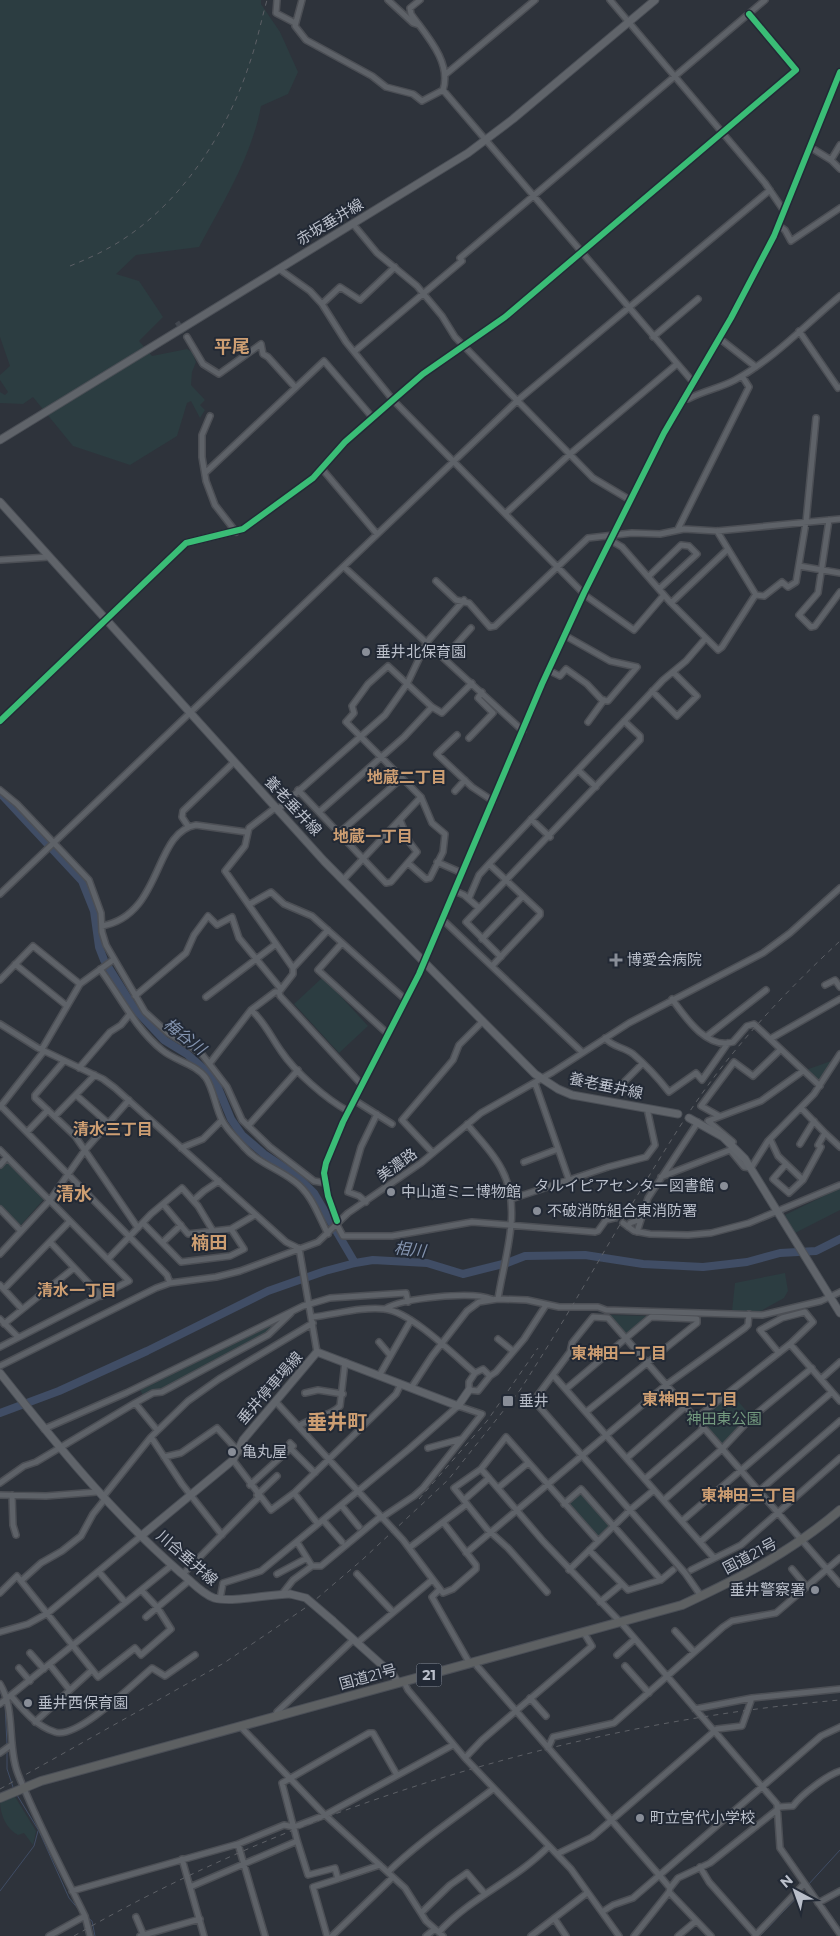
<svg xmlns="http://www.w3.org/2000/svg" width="840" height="1936" font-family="Montserrat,'Noto Sans JP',sans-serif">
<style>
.green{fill:#2c3d41}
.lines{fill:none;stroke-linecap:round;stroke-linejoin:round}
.stream{stroke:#404d65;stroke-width:1}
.river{stroke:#404d65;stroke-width:8}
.minor-tunnel{stroke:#434850;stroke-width:5;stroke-dasharray:5 2.5;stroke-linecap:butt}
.minor-casing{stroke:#4c4f55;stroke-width:8}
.major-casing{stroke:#4c5057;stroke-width:9}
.highway-casing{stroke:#4b4f57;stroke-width:10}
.minor{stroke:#5e6268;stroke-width:5}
.major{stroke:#60646a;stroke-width:7}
.highway{stroke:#5d6062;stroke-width:8}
.rail{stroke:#5d6066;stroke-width:1;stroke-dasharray:5 5;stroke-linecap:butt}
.major-bridge-casing{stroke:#4c5057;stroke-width:9;stroke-linecap:butt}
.major-bridge{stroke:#60646a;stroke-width:7}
.cycleway-casing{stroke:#222935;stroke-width:9}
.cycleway{stroke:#3abd76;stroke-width:6}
.poi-dot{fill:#898e98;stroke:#222935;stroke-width:2}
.labels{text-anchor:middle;stroke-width:4;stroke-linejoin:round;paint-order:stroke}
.shield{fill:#222935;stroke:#8c929d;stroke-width:1}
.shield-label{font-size:14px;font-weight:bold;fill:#babfca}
.street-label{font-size:15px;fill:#babfca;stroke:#222935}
.poi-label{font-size:15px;fill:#babfca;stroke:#222935;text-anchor:start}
.park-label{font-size:15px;fill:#73997e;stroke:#222935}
.neighbourhood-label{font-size:16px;font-weight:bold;fill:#cd9e72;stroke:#222935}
.water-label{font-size:16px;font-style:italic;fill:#8494af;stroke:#222935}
.quarter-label{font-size:18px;font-weight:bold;fill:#cd9e72;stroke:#222935}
.district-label{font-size:20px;font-weight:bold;fill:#cd9e72;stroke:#222935}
</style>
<rect width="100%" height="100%" fill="#2e333b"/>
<path class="green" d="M0 0H261V4L280 32 298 72 288 94 261 106C252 156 223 202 199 247L136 255 116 274 139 281 163 317 139 341 152 356 187 349 192 352 196 362 192 372 191 385 205 400 200 405 205 410 200 418 191 401 187 403 177 436 130 465 73 446 33 397 23 404 0 403V392L5 395 8 392 0 380V375L10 366 0 337Z
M323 977 368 1026 339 1053 294 1004Z
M837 1059 820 1086 803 1071Z
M8 1161 44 1199 20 1226 0 1205V1170Z
M840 1188V1210L795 1233 785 1215Z
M785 1273 788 1291 784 1298 759 1312 732 1311 735 1283Z
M288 1314 266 1335 163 1390 144 1397 139 1388Z
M609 1315 652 1316 627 1336Z
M730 1392 751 1416 723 1445 698 1417Z
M581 1489 612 1525 599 1538 566 1503Z
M14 1795 36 1831 33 1845 24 1833 18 1835C6 1829 0 1814 0 1801Z"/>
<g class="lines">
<path class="stream" d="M0 1691 3 1698
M5 1704 7 1745
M7 1751V1769L13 1787
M17 1795 39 1831 69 1898 80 1911
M808 1885 840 1850
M0 1891 34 1846 38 1831
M87 1917 92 1921 95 1936
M760 1936 806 1888"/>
<path class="river" d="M0 793 82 881 94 911 99 947 104 960 134 1008 164 1040 187 1054 214 1078 231 1119 242 1135 264 1154 297 1176 314 1193 355 1263
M0 1413 59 1391 147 1351 268 1291 325 1271 355 1263 373 1260 427 1263 463 1274 507 1263 525 1256 585 1255 643 1264 703 1267 747 1262 780 1253 816 1251 840 1239"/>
<path class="minor-tunnel" d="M177 322 187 337
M614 1218 623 1223"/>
<g class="minor-casing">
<path id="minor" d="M277 0 276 13 295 23
M302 0 295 26 306 40 372 76 386 87 413 94 422 101 443 90C452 62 426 35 411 14L410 8 420 0
M388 0 413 23 419 25
M610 0 765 183 784 211
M446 74 535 0
M443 90 693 382
M810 147 831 160 840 169
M831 160 840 145
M353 224 377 253 417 286 442 316 455 337 593 478 630 500
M778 225 785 230 791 241 840 208
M279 269 310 291 322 304 346 342 393 400 586 596 634 630 664 595
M322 304 340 287 360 300 395 267
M799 331 838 388 840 387
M187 337 203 364 219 374 261 344 263 354 268 357 295 387
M653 337 698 299
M719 338 756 367
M355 351 462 261 460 258 765 0
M684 398 688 399C703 391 720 388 735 380 775 358 805 325 840 296
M210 416 202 435V457L206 481 215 505 236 532
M323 470 377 534
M205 473 324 361 372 417
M506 513 570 454 677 364
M829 520 818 593 799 615 811 627 815 626 840 592
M678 529 749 387 742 376
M717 531 756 595
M610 540 622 547 671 603 718 650 722 647 754 597 756 595 764 596 782 582 788 587 796 582 806 522 816 418
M0 560 49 557
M799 566 840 573
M344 567 523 731
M649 576 681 545 689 546 697 554 659 589
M436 581 456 600 469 603 490 627 495 626 588 538 632 533 660 534 684 529 717 531 840 519
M671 603 728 549
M444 658 471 628
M548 670 560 676 566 669 587 684 602 700 608 701 637 667 610 661 564 635
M652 691 677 716 697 696 673 672
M432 707 442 713 472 683
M0 721 186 543 243 529 313 478 345 442 393 400 423 374 505 317 796 70 749 14
M588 722 604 700
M457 735 437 754 472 787 493 801
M469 738 493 713 478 698 482 692
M578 770 596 787
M0 790 17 804 89 880 101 913 102 932 106 945 145 1012 168 1033 201 1053 227 1087 242 1120 270 1147 314 1181 325 1183
M298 790 386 883 391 882 417 852 410 843 400 820
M455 791 465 780
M275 808 249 828 245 846 225 871 293 968
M277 810 385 715 407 684 427 642 464 600
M319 812 404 737 432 707 388 666 368 684 352 706 354 713 346 722 421 797 432 823 445 834 443 852 430 878 426 879 408 863
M531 819 550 837
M188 826 182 817 183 811 234 762
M339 833 402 778
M437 862 462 873
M489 864 540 912V915L492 966
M343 880 421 797
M455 891 464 895 479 908
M0 894 518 400 770 190
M469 898 479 875 489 864 663 680 686 661 705 639
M250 904 271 892 284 904 312 916 406 1000
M442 919 582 1052
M102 926C163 915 153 832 196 825L246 832
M482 939 523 896
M342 943 318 970 388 1034
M501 957 466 922 640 740V736L624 721
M15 964 67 1006
M100 969C120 996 135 1028 162 1050 175 1061 196 1064 206 1078 213 1088 216 1109 222 1120 227 1130 237 1139 244 1147 258 1163 277 1168 294 1181 312 1194 318 1215 328 1234
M0 980 33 946 80 984
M825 985 835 980 840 987
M279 992 280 996 362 1085
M135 996 186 953 194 935 208 916 217 925 232 917 239 938 281 989
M206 997 276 944
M672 999C685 1017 707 1050 733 1042L747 1026 754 1024 820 1086
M251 1010C264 1021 271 1037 281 1051 295 1072 326 1099 348 1111
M0 1024 38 1048 103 1079 115 1088 286 1242 298 1248
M707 1036 766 990
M605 1038C612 1047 624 1047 633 1054 646 1065 658 1078 669 1092L696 1073 702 1080 728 1043
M770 1039 840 999
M42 1049 80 984 113 960
M64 1061 35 1095V1098L75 1136 138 1228
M210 1063 251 1010 275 992H279L293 974V968L328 930
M79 1068 110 1032 121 1025 130 1014
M625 1081 642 1064
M76 1095 108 1123
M354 1100 392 1124
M0 1105 167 1275 170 1283
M0 1107 44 1051
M55 1116 95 1075
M719 1116 701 1106 734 1062 753 1076 780 1050
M467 1124C479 1139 494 1153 502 1170 523 1209 504 1258 498 1299
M248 1126 298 1070
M27 1132 48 1110
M825 1133 840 1147
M770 1139 778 1156 803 1180 821 1147 818 1145 825 1133 801 1108
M733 1142 708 1121 761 1101 803 1071
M800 1144 814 1121
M181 1148 203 1139 222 1120
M0 1150 129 1281 0 1347
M433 1153 402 1120 453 1060 459 1045 483 1021
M524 1162 558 1149
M786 1164 773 1179 789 1193 803 1180
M0 1165 7 1157
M661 1177 730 1150 744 1167 751 1168 768 1141 814 1094 840 1054
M569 1180 608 1167 646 1157 655 1145 648 1113
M511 1199 569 1180 535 1083
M194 1200 204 1191 219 1181
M366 1202 359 1196 348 1192 361 1147 377 1114
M163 1204 188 1234 231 1229 255 1215
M0 1209 21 1231
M337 1221 328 1196 324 1173 326 1163 343 1122 419 974 542 684 584 593 664 433 731 318 774 236 840 72
M143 1223 181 1262 230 1256 244 1249 231 1229
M336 1223 343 1236H392L472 1222 595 1232 598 1231 606 1220 614 1218
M623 1223 634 1231 650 1234 688 1235 711 1233 749 1223 840 1185
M628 1227 630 1223 641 1219
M637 1232 648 1198 698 1122
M50 1242 101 1296
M163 1242 181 1225
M299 1248 317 1352
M0 1254 50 1200 85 1150 129 1100
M108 1259 151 1214 182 1188 198 1206 213 1231
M0 1285 22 1309
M4 1289 70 1221
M385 1309C402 1298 472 1291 491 1299
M312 1317C333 1315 363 1306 385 1309 411 1312 454 1355 475 1373L469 1382V1390L478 1391 490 1376 483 1369 475 1373
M0 1319 18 1337
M4 1324 74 1268
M498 1339 513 1351
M379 1342 390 1355
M779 1353 760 1330 782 1318 805 1312 813 1322 790 1344
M0 1366 156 1288 170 1283 216 1277 240 1271 318 1242 348 1213 421 1163 481 1113 553 1072 629 1023 763 953 790 933 840 888
M553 1375 714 1558
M379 1376 411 1320
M490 1376 496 1372 524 1339 546 1305
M821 1379 840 1362
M411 1388 432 1356 467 1311 479 1302 498 1299 527 1300 559 1307H598L606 1310 762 1315 821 1301 840 1292
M566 1389 651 1317 697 1319V1323L586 1412
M305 1393 318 1390 343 1394
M276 1402 403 1540 443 1593 453 1589 476 1569V1565L443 1522 409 1548
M135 1403 157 1430
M321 1415 326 1425
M695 1419 790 1344 840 1401
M299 1426C312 1417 330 1417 340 1406L345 1362
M44 1429 126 1393 303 1306 330 1298 406 1293 408 1302
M151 1437 182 1484 222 1535
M290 1448 315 1473
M428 1448 461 1439
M164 1457 181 1453 217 1428 239 1452
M627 1458 685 1407
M233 1460 271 1510 294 1493 396 1394 401 1384
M481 1469 454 1488 487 1529 508 1548 547 1592
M489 1478 543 1541 624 1626 777 1804 780 1848 840 1934
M645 1479 703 1429
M0 1483 24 1466 36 1462 135 1403 153 1393 162 1392 268 1335 291 1313
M250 1485 293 1446 290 1443
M498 1488 528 1463
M294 1493 318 1524
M0 1495 46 1496 97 1492
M12 1495 13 1525 16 1535
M257 1495 277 1476
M103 1497 151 1437 188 1401 219 1379 313 1323
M464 1500 489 1478 481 1469 506 1437 598 1541
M664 1500 722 1449 751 1418 812 1368
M564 1504 581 1489 661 1580
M341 1505 359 1527
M323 1520 342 1542
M682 1521 832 1392
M443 1522 467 1504
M700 1542 840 1421
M589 1550 628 1590 661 1580 673 1570
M466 1553 666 1385 745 1328 748 1325 749 1314
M312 1566H321L380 1517
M792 1569 807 1587
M569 1570 630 1510 654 1490
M691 1570 741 1545 840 1458
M99 1572 125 1602
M183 1574 259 1497
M277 1574 307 1558
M357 1574 393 1612
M21 1581 41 1563 62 1551 81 1536 93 1514 105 1499
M439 1590 432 1597 470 1664
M0 1593 17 1576 98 1677 135 1648 141 1655 171 1629 157 1607 142 1591
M282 1594 293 1580 312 1566 297 1542
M701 1596 685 1573 536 1403 535 1399 570 1352 572 1343 593 1317 608 1318 840 1584
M220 1599 223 1583 261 1571 409 1449 458 1406 482 1414 423 1488 414 1496 381 1518
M600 1602 622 1584
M146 1617 190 1580
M675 1631 694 1652
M0 1632 28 1624 48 1613 141 1536
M357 1643 432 1580
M30 1653 44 1669
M617 1655 635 1639
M476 1662 477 1666 660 1876 670 1888 669 1892 711 1936
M50 1665 69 1689
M625 1666 649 1693
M19 1668 30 1681
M404 1682 408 1690 465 1758 571 1869 619 1936
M0 1684C16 1710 7 1746 18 1774 37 1822 62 1869 85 1916L90 1936
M11 1696C23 1710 36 1726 55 1732 77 1740 135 1682 152 1668L165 1676 195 1655
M530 1698 546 1716
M0 1704 172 1565
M695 1709 752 1698 840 1689
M275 1717 277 1712 353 1640
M35 1722 92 1670
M240 1726 325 1815 405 1888 426 1921 443 1936
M548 1748 553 1737 614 1723 723 1627 732 1621 776 1613 840 1558
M0 1753 11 1745
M465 1758 482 1740 592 1646 584 1633
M778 1807 793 1806C801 1795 827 1775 840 1771
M297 1840 308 1875 335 1868 338 1879 313 1887 327 1936
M238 1844 265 1936
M557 1854 592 1837 717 1729 742 1726 752 1698
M182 1859 204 1936
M700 1867 709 1882 756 1935
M388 1872C420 1841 458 1816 493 1789
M338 1879 380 1865
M190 1887 295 1842 297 1840 282 1783 369 1733H373L397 1775
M670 1888 678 1878 710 1863 778 1809
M72 1891 238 1844 284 1825 294 1827 325 1815 453 1745
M818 1903 840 1891
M602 1912 613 1905 633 1898 821 1736 840 1727
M421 1913 450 1885 467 1873 485 1894
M136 1917 144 1936
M554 1918 566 1936
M439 1932C471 1897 516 1880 549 1846
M49 1936 85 1916
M140 1936 200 1919
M332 1936 393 1877
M426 1936 435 1929
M531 1936 587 1893
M634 1936 669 1892
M678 1936 696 1921
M755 1936 804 1884"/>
</g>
<g class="major-casing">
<path id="major" d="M0 440 468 153 513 119 655 0
M0 502 324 861 535 1074 558 1089 572 1095 678 1114
M689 1118 723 1137 745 1159 840 1313
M0 1373C56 1444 112 1513 181 1573 191 1581 202 1594 214 1598 233 1603 269 1594 290 1594
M141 1536 233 1460 243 1440 317 1352 458 1406 469 1390
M333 1621 393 1675 398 1683"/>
</g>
<g class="highway-casing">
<path id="highway" d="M0 1798 41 1781 682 1605C740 1578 791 1552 840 1510"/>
</g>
<use href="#minor" class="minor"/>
<use href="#major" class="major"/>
<use href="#highway" class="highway"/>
<path class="rail" d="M70 266C82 261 94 256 105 250 175 213 226 137 250 62 257 42 261 21 267 0
M419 1499 487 1421 538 1348
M0 1789 224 1663 308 1606 362 1560 448 1480 520 1390C580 1298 631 1200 692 1108 733 1047 786 991 840 941
M74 1936C300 1805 580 1722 840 1700"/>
<g class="major-bridge-casing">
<path id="major-bridge" d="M290 1594 306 1598 333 1621"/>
</g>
<use href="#major-bridge" class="major-bridge"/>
<g class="cycleway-casing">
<path id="cycleway" d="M0 721 186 543 243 529 313 478 345 442 393 400 423 374 505 317 796 70 749 14
M337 1221 328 1196 324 1173 326 1163 343 1122 419 974 542 684 584 593 664 433 731 318 774 236 840 72"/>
</g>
<use href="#cycleway" class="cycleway"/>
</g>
<g class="poi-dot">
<circle cx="366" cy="652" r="5"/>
<path d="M613.5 952.5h5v5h5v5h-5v5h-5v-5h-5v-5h5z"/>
<circle cx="724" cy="1186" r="5"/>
<circle cx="391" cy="1192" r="5"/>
<circle cx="537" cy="1211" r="5"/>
<rect x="502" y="1395" width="12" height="12" rx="2.5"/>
<circle cx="232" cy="1452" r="5"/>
<circle cx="815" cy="1590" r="5"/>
<circle cx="28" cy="1703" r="5"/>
<circle cx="640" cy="1818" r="5"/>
</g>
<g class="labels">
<rect class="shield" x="416.5" y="1663.5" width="25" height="23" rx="4"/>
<g class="shield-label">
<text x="429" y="1680">21</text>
</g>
<g class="street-label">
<text transform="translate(330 222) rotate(-31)" y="5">赤坂垂井線</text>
<text transform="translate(293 806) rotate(47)" y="5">養老垂井線</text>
<text transform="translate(606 1086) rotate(12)" y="5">養老垂井線</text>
<text transform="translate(397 1165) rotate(-36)" y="5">美濃路</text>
<text transform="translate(270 1388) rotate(-49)" y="5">垂井停車場線</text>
<text transform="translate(750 1556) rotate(-28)" y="5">国道21号</text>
<text transform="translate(187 1558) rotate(41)" y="5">川合垂井線</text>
<text transform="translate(368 1677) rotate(-15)" y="5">国道21号</text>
</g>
<g class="poi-label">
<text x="376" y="657">垂井北保育園</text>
<text x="627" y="965">博愛会病院</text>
<text x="714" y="1191" text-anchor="end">タルイピアセンター図書館</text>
<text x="401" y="1197">中山道ミニ博物館</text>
<text x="547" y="1216">不破消防組合東消防署</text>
<text x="519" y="1406">垂井</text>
<text x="242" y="1457">亀丸屋</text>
<text x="805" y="1595" text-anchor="end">垂井警察署</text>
<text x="38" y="1708">垂井西保育園</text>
<text x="650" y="1823">町立宮代小学校</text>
</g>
<g class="park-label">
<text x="724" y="1424">神田東公園</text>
</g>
<g class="neighbourhood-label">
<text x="407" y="783">地蔵二丁目</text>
<text x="373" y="842">地蔵一丁目</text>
<text x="113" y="1135">清水三丁目</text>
<text x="77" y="1296">清水一丁目</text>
<text x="619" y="1359">東神田一丁目</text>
<text x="690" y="1405">東神田二丁目</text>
<text x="749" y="1501">東神田三丁目</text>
</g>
<g class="water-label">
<text transform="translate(185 1036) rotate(38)" y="6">梅谷川</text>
<text transform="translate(410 1249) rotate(6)" y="6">相川</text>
</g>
<g class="quarter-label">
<text x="232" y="353">平尾</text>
<text x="74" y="1200">清水</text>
<text x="209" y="1249">楠田</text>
</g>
<g class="district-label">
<text x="337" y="1429">垂井町</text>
</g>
</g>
<g transform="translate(795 1891) rotate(319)" stroke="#222935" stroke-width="4" paint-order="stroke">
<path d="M0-4L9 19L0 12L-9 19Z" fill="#babfca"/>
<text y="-8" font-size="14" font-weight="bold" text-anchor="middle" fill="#babfca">N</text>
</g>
</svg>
